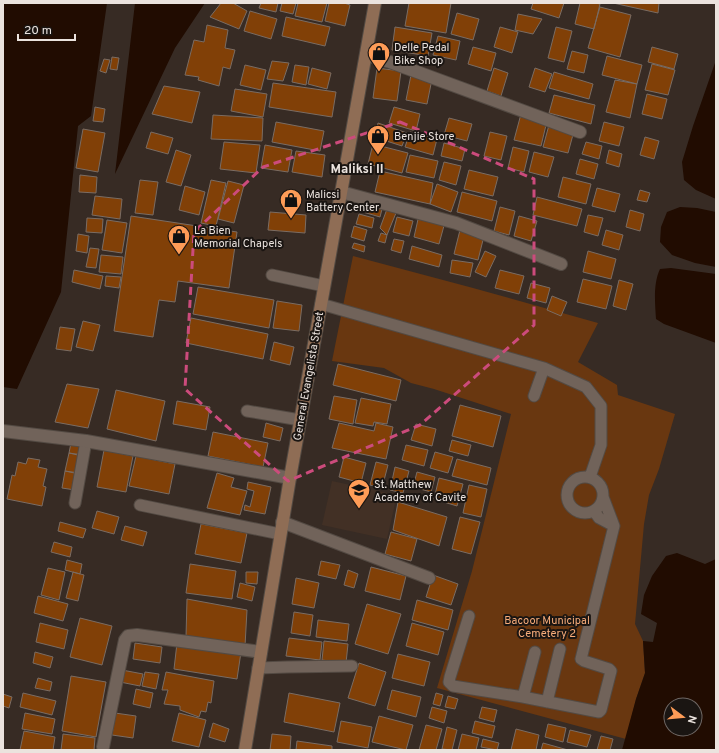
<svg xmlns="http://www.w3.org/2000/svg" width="719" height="753" font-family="Overpass,sans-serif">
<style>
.built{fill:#423025}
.green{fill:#693710}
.water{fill:#210c01;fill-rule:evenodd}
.building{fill:#814007;stroke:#7a6c63}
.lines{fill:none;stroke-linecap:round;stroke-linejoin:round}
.service-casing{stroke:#534a43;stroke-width:13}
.minor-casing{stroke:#534a43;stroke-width:14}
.secondary-casing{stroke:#534a43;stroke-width:14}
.service{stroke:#71635a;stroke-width:11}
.minor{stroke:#71635a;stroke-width:12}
.secondary{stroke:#8f6d55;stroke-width:12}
.marked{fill:none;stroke:#cc4b7c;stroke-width:3;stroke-dasharray:8 5;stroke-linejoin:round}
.labels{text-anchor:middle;stroke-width:4;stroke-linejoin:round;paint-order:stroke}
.poi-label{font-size:11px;fill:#ebe3de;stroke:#1a1512;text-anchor:start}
.street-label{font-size:11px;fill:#ebe3de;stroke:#1a1512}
.park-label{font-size:11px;fill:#f7ac7a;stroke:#1a1512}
.quarter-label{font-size:13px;font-weight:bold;fill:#ebe3de;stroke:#1a1512}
</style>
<rect width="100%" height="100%" fill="#372b24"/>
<path class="built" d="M332 481 397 495 387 539 322 525Z"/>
<path class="green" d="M353 256 473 288 598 323 578 362 617 385 618 395 675 414 659 469 649 495 644 524 635 624 643 641 645 673 636 699 626 739 437 688 472 571 511 414 434 389 411 383 384 368 332 361Z"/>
<path class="water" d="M3 3H107L91 116 78 126 61 292 17 389 3 387Z
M135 3H205L175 48 115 174Z
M716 60V199L696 190 684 180 682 162 693 126Z
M680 207 697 208 716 212V267L695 263 672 255 660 242 661 227 667 212Z
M671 268 716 274V343L664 324 656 319C655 302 653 284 660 269Z
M677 553 705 564 716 559V750H622L636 699 645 673 643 641 653 642 657 623 641 614 644 595 652 576 666 556ZM671 705H695V729H671Z"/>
<path class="building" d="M221 3H233L247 11 239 29 210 17Z
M261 3H278L276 12 259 8Z
M282 3H296L293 14 280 11Z
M298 3H327L322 22 295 16Z
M329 3H344L350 5 345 26 325 21Z
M409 3H451L446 33 405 26Z
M533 3H564L559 18 531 9Z
M580 3H595L600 4 594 29 575 24Z
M613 3H659L658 13Z
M600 7 631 15 620 57 588 48Z
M250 11 277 19 271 39 244 31Z
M457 13 479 19 473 40 451 34Z
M518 14 542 19 533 34 515 30Z
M286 17 330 27 325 46 282 36Z
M207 25 228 30 225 48 235 50 230 69 223 67 219 86 198 80 199 77 185 75 194 40 204 42Z
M395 27 432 33 428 56 392 50Z
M500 27 518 32 512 53 494 47Z
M556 27 572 31 564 62 548 58Z
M438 36 460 41 456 60 433 55Z
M473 47 496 53 491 71 468 64Z
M652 47 678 54 674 69 648 62Z
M572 51 588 55 584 73 567 69Z
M607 56 642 65 637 84 602 75Z
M112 57 119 58 117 70 110 69Z
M104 59 110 60 106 73 100 71Z
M272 61 289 63 283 81 267 79Z
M652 64 675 70 668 95 645 90Z
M245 65 266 70 261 90 240 85Z
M295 65 309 67 306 85 292 82Z
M312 68 331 73 327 89 308 84Z
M377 68 401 71 397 101 373 98Z
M494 68 508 73 501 96 487 91Z
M535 68 552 74 545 92 529 87Z
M554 72 593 84 589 99 549 88Z
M411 75 432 79 427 104 406 100Z
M615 80 637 84 630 118 606 112Z
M273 83 336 92 332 117 269 107Z
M164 86 200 92 192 123 152 114Z
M235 89 267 94 263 117 231 111Z
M647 94 667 99 662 119 642 114Z
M554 95 595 105 591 124 549 113Z
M95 107 105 109 103 122 93 121Z
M394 107 420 114 416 131 389 123Z
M521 114 547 121 541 146 514 140Z
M213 115 263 118 262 141 211 139Z
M449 118 472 124 467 141 444 135Z
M276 122 324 131 320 151 272 142Z
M604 122 624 127 619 146 599 141Z
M378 123 407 133 402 146 374 137Z
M549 125 574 131 568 153 543 147Z
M83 129 105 133 98 172 76 168Z
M151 132 173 138 168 154 146 148Z
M410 132 437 139 433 155 405 147Z
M490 132 507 136 501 160 484 156Z
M645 137 659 141 654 159 640 155Z
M224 142 260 145 256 173 220 169Z
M586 142 602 146 599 159 582 154Z
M444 143 465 149 462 161 441 156Z
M373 144 408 153 402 173 368 164Z
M265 145 292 150 288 172 261 168Z
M513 147 529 151 524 172 508 168Z
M176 150 191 155 181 186 166 182Z
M609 150 622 154 619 167 606 163Z
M296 151 325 155 322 177 292 172Z
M534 152 554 157 548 177 529 172Z
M410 155 438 161 434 178 406 172Z
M580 159 598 164 594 179 576 174Z
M444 162 461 166 456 185 439 180Z
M469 170 498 177 493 196 464 189Z
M380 171 433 183 430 204 375 192Z
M80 175 97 177 96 193 79 192Z
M563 177 591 184 586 204 558 197Z
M140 180 158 182 153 215 135 213Z
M211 180 226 183 216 226 201 223Z
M228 181 244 185 234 223 218 219Z
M437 184 458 192 451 212 430 204Z
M185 186 205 192 199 215 179 210Z
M597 188 620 194 615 212 592 206Z
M640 190 650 193 647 202 637 200Z
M462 192 497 201 492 221 457 212Z
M95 196 122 199 120 219 92 215Z
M537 197 582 209 577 226 533 215Z
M366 200 383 205 380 217 363 212Z
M500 207 515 211 509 235 494 231Z
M387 209 396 213 387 235 380 228Z
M630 210 644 214 640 231 626 227Z
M270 212 306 215 305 233 268 230Z
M359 214 374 218 372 228 356 224Z
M419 215 445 222 439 244 414 237Z
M588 215 603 218 598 236 584 232Z
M131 216 237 232 229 288 178 281 175 302 159 300 153 337 114 331Z
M519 216 537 221 531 241 514 236Z
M397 217 413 221 409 236 393 232Z
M87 218 103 219 102 233 86 232Z
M107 220 127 223 122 253 102 250Z
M354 226 367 230 364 241 351 237Z
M460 230 484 236 478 260 454 254Z
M606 230 623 235 619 250 602 245Z
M381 233 387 235 385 243 378 241Z
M78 234 89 236 87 253 76 251Z
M394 239 404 241 401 253 391 250Z
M354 243 365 246 364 252 352 248Z
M412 246 442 255 439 267 409 259Z
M90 248 99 249 96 268 86 267Z
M485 251 496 256 486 277 475 272Z
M588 251 616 259 611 279 583 272Z
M101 255 123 257 121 274 99 272Z
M452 260 473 263 470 277 450 273Z
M74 270 103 276 100 289 72 282Z
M500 270 524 276 519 294 495 288Z
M106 276 121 277 119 288 105 286Z
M583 279 612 286 606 309 577 302Z
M619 280 633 284 626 310 613 306Z
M531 283 550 288 546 303 527 298Z
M198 287 274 300 269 328 193 314Z
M552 296 567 302 561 316 547 310Z
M277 301 302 305 299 331 273 328Z
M191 318 268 334 263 359 186 343Z
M83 321 100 325 93 351 76 347Z
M60 327 75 329 71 351 56 349Z
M274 342 294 347 290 365 270 360Z
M338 364 401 380 396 401 333 385Z
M67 384 99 389 88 428 55 422Z
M116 390 165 401 156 441 107 429Z
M334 396 357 400 353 424 329 419Z
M361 398 391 404 387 424 374 422 373 426 355 423Z
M177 401 210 407 206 430 173 424Z
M460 405 501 416 493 447 452 436Z
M266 423 283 428 280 441 263 437Z
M339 423 374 431 376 423 393 427 386 459 332 448Z
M416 424 436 429 432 446 411 440Z
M213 432 268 443 263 467 208 456Z
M452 440 471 445 468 456 449 451Z
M71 443 84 445 83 455 69 453Z
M406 445 428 450 424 466 402 460Z
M104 450 133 456 126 492 97 487Z
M435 452 453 457 448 473 430 468Z
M69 453 82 456 79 473 65 471Z
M136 456 175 464 169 494 129 486Z
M344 457 366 463 361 483 339 477Z
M28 458 40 460 38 467 47 469 43 486 46 487 42 506 7 499 12 475 15 476 18 462 26 464Z
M457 459 491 468 487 485 452 476Z
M376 462 388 465 382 488 370 485Z
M395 467 409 471 403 493 390 490Z
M65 471 79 474 75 490 62 488Z
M417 472 435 477 431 492 413 487Z
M217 473 234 478 231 487 247 491 240 515 207 508Z
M439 478 463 484 457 506 434 499Z
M248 482 271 487 265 514 244 510 245 505 250 507 254 491 247 489Z
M469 485 487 489 481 517 463 513Z
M398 502 447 517 439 546 393 530Z
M97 511 119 517 114 534 92 528Z
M460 517 480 522 471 554 452 549Z
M60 522 86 529 83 538 58 531Z
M201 524 247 533 241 563 195 554Z
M125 526 147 532 143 546 121 540Z
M391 532 417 539 411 561 385 554Z
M54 542 72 547 70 557 51 552Z
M67 560 82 564 80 574 65 570Z
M321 561 340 565 336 579 318 575Z
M190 564 236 571 232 599 186 593Z
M371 567 406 576 400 600 365 591Z
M48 568 65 572 59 600 41 595Z
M348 570 358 574 354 588 344 585Z
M73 572 84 575 78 601 66 598Z
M246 572H258L257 584 246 583Z
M433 575 458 584 451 605 426 597Z
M296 578 319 583 314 608 292 604Z
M240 583 255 587 252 601 237 597Z
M38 596 68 604 63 621 34 613Z
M187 599 247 610 245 646 186 637Z
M417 600 453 610 448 630 412 620Z
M367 604 401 614 388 654 355 644Z
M294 612 313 615 310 636 291 633Z
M80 618 112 626 102 665 70 657Z
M318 620 349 624 347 641 316 637Z
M40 623 68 630 64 649 36 642Z
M412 623 444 632 438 655 406 646Z
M289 638 322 642 320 660 286 656Z
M324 641 348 644 346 663 322 660Z
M135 643 162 647 160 663 133 659Z
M177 643 241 652 237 679 174 669Z
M35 652 53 657 50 668 33 663Z
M398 654 430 662 424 686 392 678Z
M359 663 386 672 375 706 348 698Z
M122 670 143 674 140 686 120 682Z
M145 672 159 674 156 689 142 686Z
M166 672 214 681 211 703 208 702 206 712 201 711 199 717 180 710V706L164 704 168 690H162Z
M71 676 106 682 96 737 62 731Z
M38 678 52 682 50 691 35 688Z
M136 689 153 693 150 708 133 704Z
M392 690 421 697 416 717 387 709Z
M23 693 56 701 52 715 20 707Z
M289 693 340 703 334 732 284 722Z
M436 693 443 695 440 706 433 704Z
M3 694 12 697 9 708 3 706Z
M448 696 458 699 455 709 445 707Z
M432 707 447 711 444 723 429 718Z
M482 707 497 710 494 722 479 718Z
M25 713 55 719 52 734 22 729Z
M115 713 136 716 133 738 112 735Z
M179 713 206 720 199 747 172 741Z
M379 716 413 725 406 750 372 742Z
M341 721 372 727 368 748 337 742Z
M475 721 495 726 492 738 472 733Z
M213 723 229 729 225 742 209 737Z
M548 724 566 728 563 742 545 737Z
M426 725 442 729 436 750H419Z
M447 727 457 730 452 750 442 749Z
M516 729 539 735 536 750H511Z
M570 730 591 735 587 747 567 742Z
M24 731 55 737 53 750H20Z
M63 734 95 738 94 750H61Z
M272 734 291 736 290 750H270Z
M462 734 479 738 476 750H458Z
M601 736 613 739 610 750H597Z
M483 739 499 743 497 750 481 747Z
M297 741 332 746V750H296Z
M543 743 568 750H541Z"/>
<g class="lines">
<g class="service-casing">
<path id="service" d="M272 275 324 286
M321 304 544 368 586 387 601 406V445L590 477
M534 396 544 368
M247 411 300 420
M567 495a18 18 0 1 1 36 0a18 18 0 1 1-36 0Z
M75 503 86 441
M140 505 280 534
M594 511 599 518 614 526
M469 616 450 677 449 682 453 686 523 697 599 712 601 710 611 671 609 669 584 661 581 659 614 526 603 497
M258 668 288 667 352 666
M523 697 535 652
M547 702 560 649"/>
</g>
<g class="minor-casing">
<path id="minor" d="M366 55 390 62 580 132
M341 192 456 223 561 264
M3 431 86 441 290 478
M282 522 429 578
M103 747 125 640 128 636 137 635 261 652"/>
</g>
<g class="secondary-casing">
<path id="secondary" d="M245 750 290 478 375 3"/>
</g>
<use href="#service" class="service"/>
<use href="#minor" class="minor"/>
<use href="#secondary" class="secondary"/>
</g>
<path class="marked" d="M400 122 534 179V325L420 425 288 481 185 389 194 232 263 167Z"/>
<defs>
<g id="shop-pin" transform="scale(1.15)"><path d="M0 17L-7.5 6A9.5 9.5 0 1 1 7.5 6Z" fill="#fe9c57" stroke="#1a1512"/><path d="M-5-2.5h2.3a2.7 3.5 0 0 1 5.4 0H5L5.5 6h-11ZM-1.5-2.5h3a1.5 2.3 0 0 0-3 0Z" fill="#111"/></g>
<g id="school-pin" transform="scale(1.15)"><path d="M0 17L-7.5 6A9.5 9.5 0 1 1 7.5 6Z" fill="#fe9c57" stroke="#1a1512"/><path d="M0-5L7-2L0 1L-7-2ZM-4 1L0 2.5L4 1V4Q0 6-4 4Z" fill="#111"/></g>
</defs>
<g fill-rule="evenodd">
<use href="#shop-pin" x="379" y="53"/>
<use href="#shop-pin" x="378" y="136"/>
<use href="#shop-pin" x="291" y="200"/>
<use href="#shop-pin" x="179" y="236"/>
<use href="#school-pin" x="359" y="490"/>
</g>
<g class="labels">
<g class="poi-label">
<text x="394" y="51">Delle Pedal<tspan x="394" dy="13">Bike Shop</tspan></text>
<text x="394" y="140">Benjie Store</text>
<text x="306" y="198">Malicsi<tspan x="306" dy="13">Battery Center</tspan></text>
<text x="194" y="234">La Bien<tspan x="194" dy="13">Memorial Chapels</tspan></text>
<text x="374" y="488">St. Matthew<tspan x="374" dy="13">Academy of Cavite</tspan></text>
</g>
<g class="street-label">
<text transform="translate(308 376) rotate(-80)" y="4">General Evangelista Street</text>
</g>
<g class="park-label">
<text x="547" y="624">Bacoor Municipal<tspan x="547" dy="13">Cemetery 2</tspan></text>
</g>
<g class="quarter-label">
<text x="357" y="173">Maliksi II</text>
</g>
</g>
<rect width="719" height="753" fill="none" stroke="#ebe3de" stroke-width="8"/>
<g transform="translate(683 717) rotate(106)"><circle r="19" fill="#1a1512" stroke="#6e6764"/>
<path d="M0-3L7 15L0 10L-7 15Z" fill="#fe9c57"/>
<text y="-6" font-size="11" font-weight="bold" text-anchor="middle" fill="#ebe3de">N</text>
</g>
<path d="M18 34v6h57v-6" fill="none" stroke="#ebe3de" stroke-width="2"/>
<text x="24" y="34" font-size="12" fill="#ebe3de" stroke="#1a1512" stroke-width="3" paint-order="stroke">20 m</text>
</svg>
